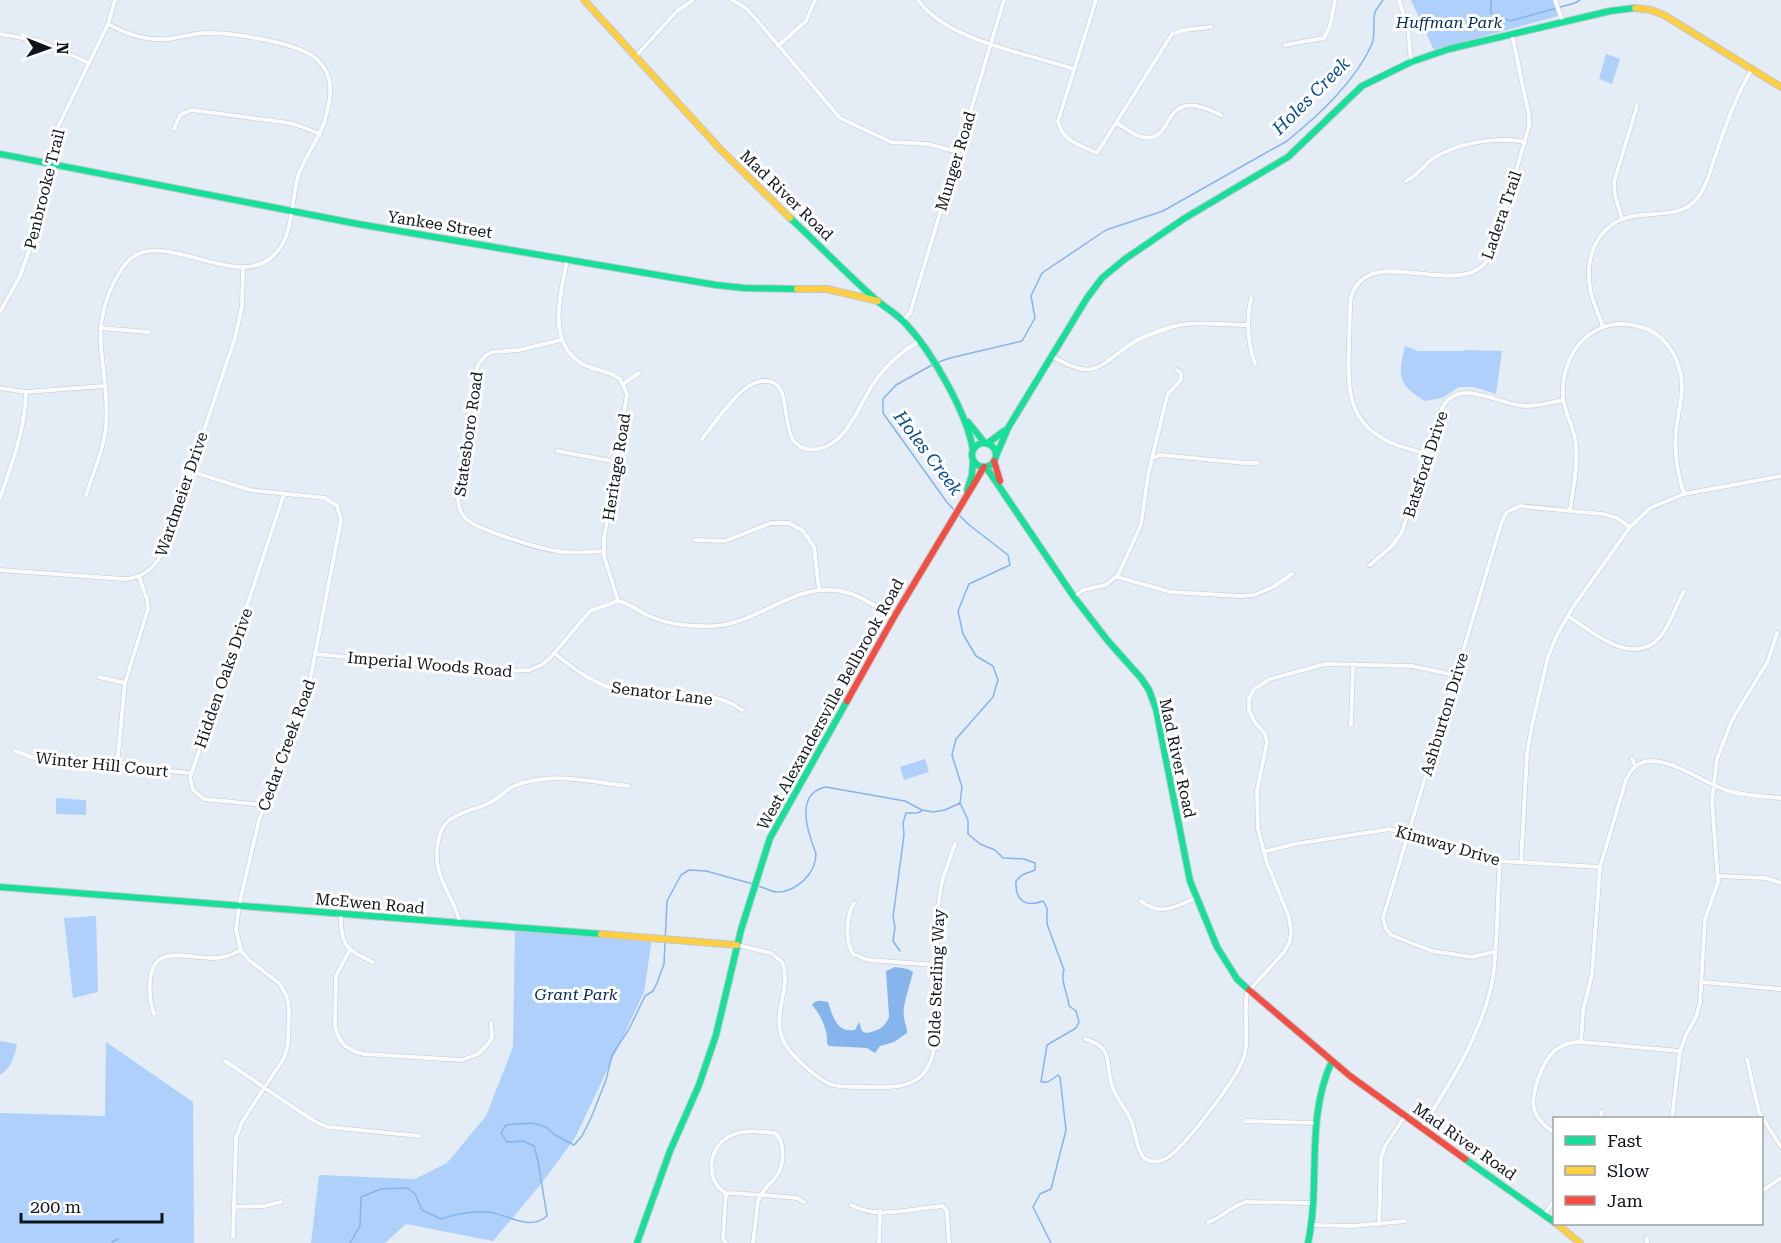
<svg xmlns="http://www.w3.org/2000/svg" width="1781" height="1243" font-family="'Roboto Serif',serif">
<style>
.green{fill:#afd0fa}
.water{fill:#86b4ec}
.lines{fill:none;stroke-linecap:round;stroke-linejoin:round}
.stream{stroke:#86b4ec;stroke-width:1.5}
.street-casing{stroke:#c0c7cf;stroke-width:5}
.fast-casing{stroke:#c0c7cf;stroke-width:8}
.slow-casing{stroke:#c0c7cf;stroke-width:8}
.jam-casing{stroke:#c0c7cf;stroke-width:8}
.street{stroke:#fbfcfe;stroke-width:4}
.fast{stroke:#16e098;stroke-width:6}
.slow{stroke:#ffcf43;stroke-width:6}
.jam{stroke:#f24e42;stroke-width:6}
.labels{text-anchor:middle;stroke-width:6;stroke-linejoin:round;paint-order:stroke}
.park-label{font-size:16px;font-style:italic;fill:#002958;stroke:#fff}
.street-label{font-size:16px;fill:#0f151d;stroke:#fff}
.water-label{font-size:18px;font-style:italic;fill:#074a8e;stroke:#fff}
</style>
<rect width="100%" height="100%" fill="#e4ecf5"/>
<path class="green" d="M1411 0H1553L1558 16 1434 50Z
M1606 54 1620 59 1612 84 1599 79Z
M1405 346 1418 351H1464L1465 350 1502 351 1496 394 1474 387H1459L1442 398 1425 401C1397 384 1398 376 1405 346Z
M925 759 929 772 904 780 900 767Z
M56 798 86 800V815L56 814Z
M96 916 98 992 73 998 64 918Z
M515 927 652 938 644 992 575 1138 541 1184 493 1241 406 1224 385 1243H311L319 1175 415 1179 447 1163 486 1116 513 1047Z
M0 1041 17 1044C14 1058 12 1067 0 1075Z
M106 1042 193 1102 194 1243H0V1113L105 1116Z"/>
<path class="water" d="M895 967 908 969 913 972C910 986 902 1004 904 1018 905 1024 907 1026 907 1033L894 1042 880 1046 875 1053 867 1048 829 1046 827 1043C828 1030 821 1015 812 1005 816 999 822 1001 828 1002 833 1016 836 1033 855 1030L859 1022 862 1031 866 1033C877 1031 885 1028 889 1017L886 971Z"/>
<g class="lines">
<path class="stream" d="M1491 0V13L1510 21 1575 3 1580 0
M936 363 950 358 1022 341 1035 318 1031 296 1042 273 1106 230 1163 211 1287 141C1319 115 1355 82 1372 44 1376 33 1372 22 1375 12 1377 8 1381 3 1383 0
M932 365 896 385 883 399V413L946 501 955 511
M960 803 968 820V834L980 844 995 850 1003 858 1024 859 1035 863V870L1022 875 1016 881C1015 900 1025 908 1043 901L1047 908V924L1064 970C1060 981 1068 994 1069 1006L1076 1011 1079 1022 1076 1028 1047 1045 1041 1082H1048L1058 1075 1060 1077 1066 1130 1051 1189 1040 1194 1033 1207 1051 1243
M758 886C763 887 770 891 776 892 795 893 816 874 816 854 815 849 811 842 810 836 804 817 801 792 826 787L905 801 922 810 933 812 945 810 960 803 962 787 952 755 956 739 993 697 998 680 993 666 976 656 963 634 958 611 969 584 1010 565 1008 555 968 524 959 515
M900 951 893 941 895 927 893 917 904 835 903 823 906 813H917L922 811
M112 1242 118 1239
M350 1243 360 1226 361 1197 381 1189 408 1188 415 1194 422 1210 441 1219C456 1214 471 1211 488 1212 508 1214 529 1232 547 1216L538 1161 534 1146 523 1141 507 1142 501 1133 506 1125 532 1123 546 1127 555 1135 574 1145 582 1136 591 1118 606 1080 612 1055 629 1029 645 996 653 991 657 983 664 964 667 901 681 875 689 870 706 871 753 884"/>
<g class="street-casing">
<path id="street" d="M732 0 746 8 756 19 840 118 891 142 928 144 958 152
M918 0C947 41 1027 53 1073 69
M1096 0 1058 121C1062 141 1080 145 1097 153L1172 34 1184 30 1211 27
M1399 0 1408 27 1411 62
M1555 0 1563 22
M0 34 40 41 89 63
M1285 45 1324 38 1330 26 1335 0
M778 46 806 21 815 0
M636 56 677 11 693 0
M1117 123C1125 128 1133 135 1142 137 1178 145 1157 82 1221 115
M174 129 180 115 192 110 289 123 300 126 320 134
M1406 181C1416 177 1422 167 1431 160 1455 143 1496 136 1525 142
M1622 218 1615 196 1614 182 1637 106
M567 260C561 294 546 341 581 363 593 371 609 370 620 379L627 394 604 540V556L618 601
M1251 298C1246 321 1247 341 1255 364
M0 312 20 276 36 231 56 131 108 24 115 0
M903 320 910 313 1004 0
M1603 327C1599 315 1592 301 1590 288 1584 250 1602 219 1640 215 1662 213 1685 216 1699 196 1708 184 1711 167 1716 154 1726 124 1736 96 1752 69
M100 328 149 332
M561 340 519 350 492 352 485 356 478 365 474 377 458 496C458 504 459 512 465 518 474 529 541 549 557 551 572 554 589 552 604 551
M1052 356C1097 383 1098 365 1134 342 1144 336 1157 332 1168 328 1192 320 1222 325 1247 325
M623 384 639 373
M0 388 26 392 104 386
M702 439C713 425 724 409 737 396 743 389 754 381 764 381 802 378 768 456 818 449 849 444 861 398 878 377 889 362 903 351 919 341
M557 451 617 462
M1427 454C1411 449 1393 446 1379 436 1345 415 1348 379 1349 344 1350 329 1349 313 1351 297 1370 236 1470 311 1493 250L1529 126V116L1512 34
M1153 458 1160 455 1245 463H1258
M190 471 250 490 325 498 337 506 341 520 308 691 259 820 239 906 236 930 241 950 250 961 280 984 287 997 289 1009 288 1044 284 1058 242 1122 236 1138 233 1237
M86 495C93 473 104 449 106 426 111 363 82 329 123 267 156 219 235 296 275 254 294 235 291 200 298 176 304 158 317 142 324 123 331 100 337 75 314 57 294 42 230 32 204 33 192 34 181 37 169 39 147 41 126 34 108 24
M0 498C12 463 25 430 26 392
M1570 510C1573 489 1578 467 1576 446 1575 429 1565 414 1563 398 1560 351 1595 311 1644 328 1662 334 1674 350 1679 368 1686 387 1678 411 1676 431 1674 454 1677 473 1684 494
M695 540 725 541 771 523H789L803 531 814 547 819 589
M1370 565 1392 546 1402 532 1442 408C1459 376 1499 405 1525 406 1538 406 1551 403 1563 400
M0 570 124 579C145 578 157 566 165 547L235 338 242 306 243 268
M1117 577 1171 592 1240 596 1254 595 1273 587 1292 574
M1074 597 1083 590 1106 585 1118 575 1141 525 1148 475 1167 396C1171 386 1183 385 1181 373L1177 370
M1568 616C1592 632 1633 668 1660 637 1671 624 1676 605 1684 591
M554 653C574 669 593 684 618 690 656 699 710 685 742 710
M316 654 471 669 509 671 530 670 543 664 551 657 590 611 618 601C629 603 637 610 647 615 668 625 691 627 714 626 762 623 799 577 849 593 865 598 879 609 894 617
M99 677 125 683
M1351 725 1353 664
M15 751 34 758 191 773
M1632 759 1635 765
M117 766 125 683 148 609 147 599 139 577
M264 805 204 799 193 790 190 778 284 494
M1263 852 1295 844 1390 829 1500 861 1600 867
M1521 863 1527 754 1532 725 1548 657 1557 635 1573 607 1630 527 1650 508 1684 494 1781 476
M1718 876 1765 878 1781 883
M1141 901C1159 917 1178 906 1196 898
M854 903C846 916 845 941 853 954L868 960 936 965
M341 914C340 945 346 950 373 962
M460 923C454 897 434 878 437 849 440 813 461 815 487 804 497 800 504 791 514 786 551 771 591 782 628 786
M737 945 771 953 782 962C793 987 769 1017 785 1044 792 1056 817 1079 830 1084 841 1088 854 1087 867 1087 899 1088 927 1088 934 1049L938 907 942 881 955 844
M349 951 336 976 335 1027 339 1038 345 1046 356 1052 364 1054 462 1060 478 1054 489 1043 492 1037 491 1023
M1494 952 1472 957 1432 951 1391 935 1386 929 1383 918 1502 521 1507 512 1520 506 1603 514 1617 518 1630 527
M1702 982 1781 989
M154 1014C150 1003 149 994 150 982 152 942 187 959 214 958 224 958 232 955 241 950
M1085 1039C1118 1048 1103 1069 1114 1091 1119 1102 1128 1111 1132 1123 1136 1133 1136 1149 1144 1158 1150 1163 1159 1162 1165 1159 1183 1150 1238 1077 1244 1057 1250 1036 1243 1014 1247 993L1284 952 1290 941 1291 930 1289 917 1267 863 1258 829 1257 791 1267 742 1265 734 1254 721 1249 710V699L1254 689 1270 679 1325 664 1412 666 1455 675
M1581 1042 1583 1011 1592 974 1600 867 1626 780C1644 736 1697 781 1726 790 1743 796 1763 796 1781 798
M1747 1059 1759 1112 1781 1147
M225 1061 314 1121 327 1127 420 1136
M1600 1118 1602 1112
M1672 1118 1680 1051 1686 1035 1696 1017 1700 1003 1705 919 1718 882 1712 801 1717 759 1732 720 1768 661 1777 633
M1245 1121 1316 1123
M1422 1127C1451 1083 1484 1029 1493 977 1498 939 1497 899 1500 861
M1554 1133C1547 1127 1539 1122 1535 1112 1529 1097 1542 1062 1554 1051 1562 1044 1571 1042 1581 1042L1680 1051
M1762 1191 1781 1178
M851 1205C878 1220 913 1208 943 1206L947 1211 949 1243
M233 1207 264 1206 281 1202
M1545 1214 1554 1200
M1208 1222C1222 1218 1232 1205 1246 1202L1312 1203
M1379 1224 1381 1158 1385 1146 1405 1116
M1312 1225 1354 1226 1405 1221
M726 1243 723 1238 726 1193
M753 1243 758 1201C764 1186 771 1185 778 1174 784 1164 785 1140 775 1133 761 1132 746 1129 732 1135 709 1144 703 1180 726 1193 739 1193 752 1195 764 1195L797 1198 804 1202
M879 1243 880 1211
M1647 1243V1238"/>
</g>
<g class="fast-casing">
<path id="fast" d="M0 154 358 224 716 285 744 288 797 289
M790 218C818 244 845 272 874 298 884 307 897 314 906 324 932 352 967 413 973 450
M968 422 984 442
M972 455a12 12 0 1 1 24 0a12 12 0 1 1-24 0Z
M988 443 1004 431
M996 456 1008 428 1087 298 1102 278 1125 259 1185 218 1288 157 1362 86 1411 62 1449 49 1610 11 1635 8
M986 467 1074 597 1108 641 1141 678 1149 690 1156 709 1190 881 1217 947 1237 979 1249 990
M967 491 972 475 973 461
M0 887 601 934
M1465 1159 1554 1222
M637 1243 670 1151 699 1085 716 1035 741 930 770 838 847 701
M1308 1243C1321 1183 1305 1119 1332 1061"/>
</g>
<g class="slow-casing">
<path id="slow" d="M584 0 720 149 790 218
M1635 8 1651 10 1664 15 1781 87
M797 289H827L878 301
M601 934 737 945
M1557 1224 1580 1243"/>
</g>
<g class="jam-casing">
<path id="jam" d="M994 461 1000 481
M847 701 894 617 984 467
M1249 990 1350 1076 1465 1159"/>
</g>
<use href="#street" class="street"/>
<use href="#fast" class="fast"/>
<use href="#slow" class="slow"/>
<use href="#jam" class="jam"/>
</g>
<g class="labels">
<g class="park-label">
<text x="1449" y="28">Huffman Park</text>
<text x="576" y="1000">Grant Park</text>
</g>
<g class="street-label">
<text transform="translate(955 161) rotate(-73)" y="6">Munger Road</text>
<text transform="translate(44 189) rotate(-76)" y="6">Penbrooke Trail</text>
<text transform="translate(787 195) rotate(44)" y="6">Mad River Road</text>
<text transform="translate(1501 215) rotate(-71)" y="6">Ladera Trail</text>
<text transform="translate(440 224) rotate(9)" y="6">Yankee Street</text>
<text transform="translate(468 434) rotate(-82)" y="6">Statesboro Road</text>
<text transform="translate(1425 464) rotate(-72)" y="6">Batsford Drive</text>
<text transform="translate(616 467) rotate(-81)" y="6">Heritage Road</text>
<text transform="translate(181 494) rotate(-71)" y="6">Wardmeier Drive</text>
<text transform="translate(430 664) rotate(5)" y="6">Imperial Woods Road</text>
<text transform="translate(223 678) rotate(-71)" y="6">Hidden Oaks Drive</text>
<text transform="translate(662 693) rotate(7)" y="6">Senator Lane</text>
<text transform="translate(830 704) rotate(-61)" y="6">West Alexandersville Bellbrook Road</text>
<text transform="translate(1444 714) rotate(-73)" y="6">Ashburton Drive</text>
<text transform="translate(286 745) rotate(-70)" y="6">Cedar Creek Road</text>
<text transform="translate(1178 758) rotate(78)" y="6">Mad River Road</text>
<text transform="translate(102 764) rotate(6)" y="6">Winter Hill Court</text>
<text transform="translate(1448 845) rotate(16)" y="6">Kimway Drive</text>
<text transform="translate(370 903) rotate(5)" y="6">McEwen Road</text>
<text transform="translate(936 978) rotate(-88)" y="6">Olde Sterling Way</text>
<text transform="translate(1465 1141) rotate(35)" y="6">Mad River Road</text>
</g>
<g class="water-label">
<text transform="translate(1311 96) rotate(-45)" y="6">Holes Creek</text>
<text transform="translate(928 453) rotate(53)" y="6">Holes Creek</text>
</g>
</g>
<rect x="1553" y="1117" width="210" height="108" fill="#ffffff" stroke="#9fa1a5" stroke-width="1.5"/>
<rect x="1565" y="1136" width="30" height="9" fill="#16e098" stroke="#9fa1a5" stroke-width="1.5"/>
<text x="1607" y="1147" font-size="18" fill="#0f151d">Fast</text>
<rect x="1565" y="1166" width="30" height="9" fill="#ffcf43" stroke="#9fa1a5" stroke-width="1.5"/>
<text x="1607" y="1177" font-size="18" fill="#0f151d">Slow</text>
<rect x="1565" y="1196" width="30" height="9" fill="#f24e42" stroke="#9fa1a5" stroke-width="1.5"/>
<text x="1607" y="1207" font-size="18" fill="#0f151d">Jam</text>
<g transform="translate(48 48) rotate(91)" stroke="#ffffff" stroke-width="4.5" paint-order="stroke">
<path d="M0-4.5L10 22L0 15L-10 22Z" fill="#0f151d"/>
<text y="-9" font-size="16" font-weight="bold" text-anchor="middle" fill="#0f151d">N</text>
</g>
<path d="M21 1213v9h141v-9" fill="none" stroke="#0f151d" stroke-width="3"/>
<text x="30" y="1213" font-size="18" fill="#0f151d" stroke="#ffffff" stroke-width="4.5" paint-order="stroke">200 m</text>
</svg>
